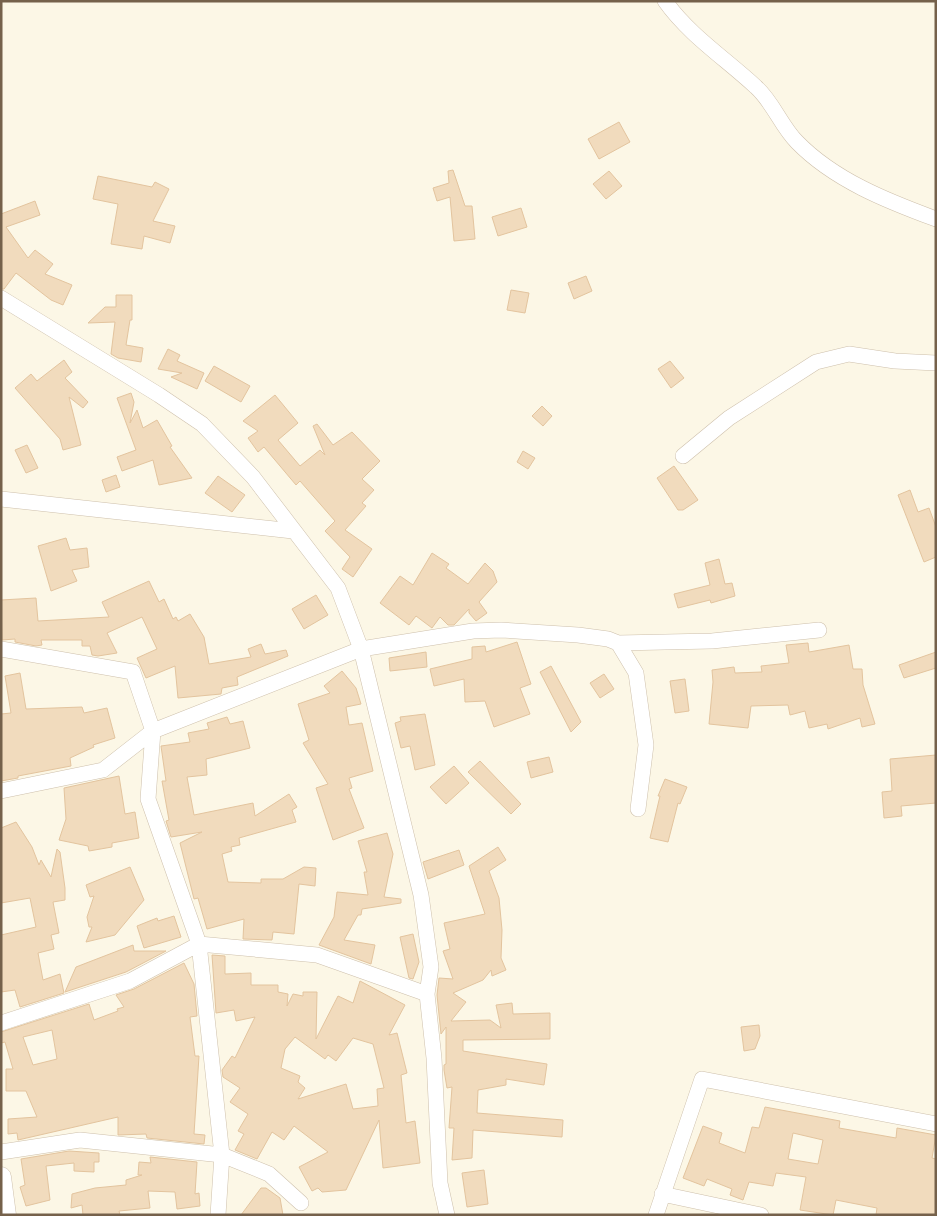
<svg xmlns="http://www.w3.org/2000/svg" width="937" height="1216" font-family="'Exo 2',sans-serif">
<style>
.building{fill:#f1dbbd;stroke:#e3c49e;fill-rule:evenodd}
.lines{fill:none;stroke-linecap:round;stroke-linejoin:round}
.minor-casing{stroke:#cec0ac;stroke-width:16}
.tertiary-casing{stroke:#cec0ac;stroke-width:21}
.minor{stroke:#fff;stroke-width:15}
.tertiary{stroke:#fff;stroke-width:20}
</style>
<rect width="100%" height="100%" fill="#fcf7e6"/>
<path class="building" d="M619 122 630 142 599 159 588 139Z
M453 170 465 206H472L475 239 454 241 450 197 437 201 433 188 449 183 448 171Z
M609 171 622 186 606 199 593 184Z
M98 176 152 187 155 182 169 189 153 221 175 226 170 243 144 236 142 249 111 244 118 204 93 199Z
M35 201 40 215 6 227 28 258 35 250 53 264 45 274 72 285 63 305 51 300 16 273 4 289H1V214Z
M521 208 527 227 498 236 492 217Z
M586 276 592 291 574 299 568 283Z
M511 290 529 293 525 313 507 310Z
M116 295H132V320H130L126 345 143 348 141 362 118 358 111 354 115 322 88 323 105 307H116Z
M168 349 180 355 177 361 204 373 197 389 171 377 182 373 158 369Z
M64 360 72 372 65 378 88 402 83 408 69 397 81 445 63 450 60 439 15 388 31 374 37 381Z
M670 361 684 378 671 388 658 369Z
M214 366 250 386 241 402 205 381Z
M131 393 134 402 130 423 137 410 143 428 157 420 172 446 170 447 192 478 159 485 153 460 122 471 117 457 136 450 117 398Z
M275 395 298 423 278 440 300 466 320 450 325 455 313 426 317 424 333 445 352 432 380 461 362 479 374 490 362 503 366 506 345 530 372 549 353 577 342 569 350 557 325 531 335 521 300 481 296 485 264 447 258 452 248 438 258 431 243 421Z
M542 406 552 416 543 426 532 416Z
M27 445 38 468 26 473 15 450Z
M523 451 535 458 528 469 517 462Z
M674 466 698 500 683 510H678L657 478Z
M116 475 120 487 106 492 102 480Z
M218 476 245 495 232 512 205 493Z
M910 490 918 512 929 508 936 527V557L924 562 898 495Z
M66 538 70 550 87 548 89 567 72 570 77 581 51 591 38 546Z
M432 553 449 564 446 568 468 584 485 563 493 571 497 582 479 602 487 613 476 621 469 613V609L454 625H448L440 617 432 628 416 616 409 625 380 603 400 576 413 585Z
M719 559 725 584 732 583 735 596 711 603 710 600 678 608 674 594 710 585 705 563Z
M149 581 159 602 164 599 173 619 176 617 178 621 190 614 204 637 209 664 251 657 248 649 261 644 265 654 286 650 288 656 237 677 238 685 222 688 221 694 178 698 175 666 146 678 137 658 157 649 142 617 107 633 117 653 98 656 92 655 90 646H82V640H41L42 645 36 646 15 642V639L2 640 1 600 36 598 38 621 109 617 102 602Z
M316 595 328 615 304 629 292 609Z
M517 642 531 684 520 688 530 714 494 727 485 701 465 702 464 679 434 686 430 669 472 659V647L485 646 486 652Z
M808 643 809 652 849 645 853 669H862L863 685 875 724 862 727 860 718 828 729 827 724 809 728 805 711 790 715 788 705 751 706 748 728 709 724 713 682 712 670 734 667 735 673 762 672 761 666 789 663 786 645Z
M426 652 427 667 390 671 389 658Z
M936 652V668L904 678 899 665Z
M551 666 581 722 571 732 540 672Z
M342 671 356 688 361 704 346 707 349 725 362 723 373 771 349 778 352 788 349 789 364 828 333 840 316 788 328 784 303 743 309 740 298 704 330 693 324 686Z
M20 673 26 709 82 707 84 713 107 708 115 738 93 745 94 747 70 758 71 766 18 776V778L1 781V714L11 713 5 676Z
M604 674 614 689 600 698 590 683Z
M685 679 689 711 675 713 670 681Z
M425 714 435 765 415 770 410 746 401 748 395 723 401 721 400 717Z
M227 717 230 724 243 721 250 748 206 759 207 775 187 777 194 815 253 803 255 816 289 794 297 807 292 810 296 822 239 838 240 845 231 847 232 851 222 854 228 882 261 883V879H283L304 867 316 868 315 886 299 884 294 934 273 932 272 940 243 939 244 919 207 929 198 898 194 899 180 843 202 832 171 837 166 821 169 820 162 781H166L161 746 190 742 188 733 209 729 207 723Z
M936 755V803L901 806 902 816 884 818 882 792 892 791 890 759Z
M549 757 553 772 531 778 527 762Z
M480 761 521 804 511 814 468 772Z
M454 766 469 783 446 804 430 787Z
M119 776 125 814 135 812 139 838 112 843V847L89 851 88 846 59 840 66 819 64 788Z
M665 779 687 787 680 804 678 803 668 842 650 838 660 796H658Z
M16 822 32 847 39 865 41 860 51 877 57 849 60 852 65 888V900L53 902 59 933 51 935 54 949 38 953 43 980 60 974 64 993 20 1007 15 990 1 992V935L36 927 30 898 1 903V828Z
M387 833 393 854 384 897 401 899V903L362 909 361 915H358L344 940 375 945 371 964 319 945 334 917 337 892 368 895 364 872H367L358 841Z
M498 847 506 860 489 871 499 898 502 930 501 958 506 970 492 976 491 970 483 980 453 993 466 1002 451 1021 490 1020 501 1028 496 1005 512 1003 513 1014 550 1013V1039L463 1040V1051L547 1064 544 1085 506 1079V1085L478 1090 477 1113 563 1120 562 1137 473 1130 472 1158 452 1160 454 1128H449L452 1087 447 1088 444 1070V1065L446 1064V1027L441 1034 437 995 439 978 453 979 443 951 450 949 444 923 485 914 469 866Z
M459 850 464 865 428 879 423 862Z
M130 867 144 900 115 935 86 942 92 927H89L87 917 94 896 90 897 86 885Z
M174 916 181 937 144 948 137 926 157 918 158 921Z
M413 934 419 962 413 979 409 978 400 937Z
M133 945 134 951H166L126 972 65 992 76 967Z
M212 955 225 956V974L251 973V985H278V992L288 994 287 1006 293 994 303 996V992H317L316 1039 338 996 353 1003 360 981 405 1005 389 1035 397 1033 407 1073 401 1075 406 1123 415 1121 420 1163 383 1168 379 1120 346 1190 322 1192 318 1188 312 1191 299 1167 328 1152 294 1126 284 1140 272 1132 257 1159 235 1150 244 1134 238 1131 248 1114 230 1102 240 1088 223 1077 222 1070 232 1056 235 1058 255 1017 236 1021 234 1010 216 1013ZM295 1037 325 1059 328 1055 336 1061 353 1038 373 1044 384 1088 377 1089 378 1106 353 1109 346 1084 298 1099 305 1088 298 1082 300 1076 281 1068 285 1049Z
M184 963 194 984 197 1016 190 1017 195 1056H199L194 1134 205 1135 204 1144 147 1138 146 1134 118 1135V1117L18 1140 17 1133 8 1134V1119L37 1117 26 1091H6V1069H13L5 1042 1 1043V1032L89 1004 94 1020 118 1011 117 1009 124 1007 116 995 134 989ZM52 1030 57 1059 33 1065 23 1037Z
M759 1025 760 1036 755 1049 744 1051 741 1027Z
M765 1107 840 1121 839 1128 896 1138 897 1128 936 1135 932 1158 936 1159V1215H876L877 1208 836 1200 833 1215 800 1210 806 1177 776 1173 773 1186 749 1182 743 1200 730 1195 732 1189 707 1179 704 1186 683 1178 703 1126 722 1133 719 1143 745 1153 752 1127 759 1128ZM793 1133 823 1140 818 1164 788 1159Z
M69 1151 99 1153V1162H94V1172L74 1171V1163L46 1166 50 1200 26 1206 20 1187 25 1185 21 1159Z
M150 1157 197 1162 195 1194 199 1193 200 1206 177 1209 175 1192 148 1191 150 1208 119 1211 120 1215H83L82 1205 71 1208 72 1194 95 1188 126 1185V1180L142 1175H138L139 1162 151 1163Z
M484 1170 488 1204 467 1207 462 1173Z
M261 1188H266L280 1198 283 1215H241Z"/>
<g class="lines">
<g class="minor-casing">
<path id="minor" d="M665 1C689 35 726 59 756 87 773 102 781 126 797 142 834 180 887 201 936 219
M1 298 159 395 202 424 253 477 338 588 361 649 421 895 431 967 427 994 434 1058 440 1183 447 1215
M683 456 729 418 816 362 849 354 895 361 936 363
M1 499 293 531
M618 643 712 641 819 630
M1 649 133 672 153 731 148 799 199 944 222 1155 218 1215
M1 791 103 770 153 731 361 649 473 631 501 630 578 635 608 639 618 643 636 673 646 745 638 809
M1 1023 130 981 199 944 317 955 427 994
M1 1152 80 1140 222 1155 269 1174 301 1203
M662 1194 761 1215
M656 1215 702 1079 936 1124"/>
</g>
<g class="tertiary-casing">
<path id="tertiary" d="M1 1177 6 1215"/>
</g>
<use href="#minor" class="minor"/>
<use href="#tertiary" class="tertiary"/>
</g>
<rect width="937" height="1216" fill="none" stroke="#75614b" stroke-width="5"/>
</svg>
